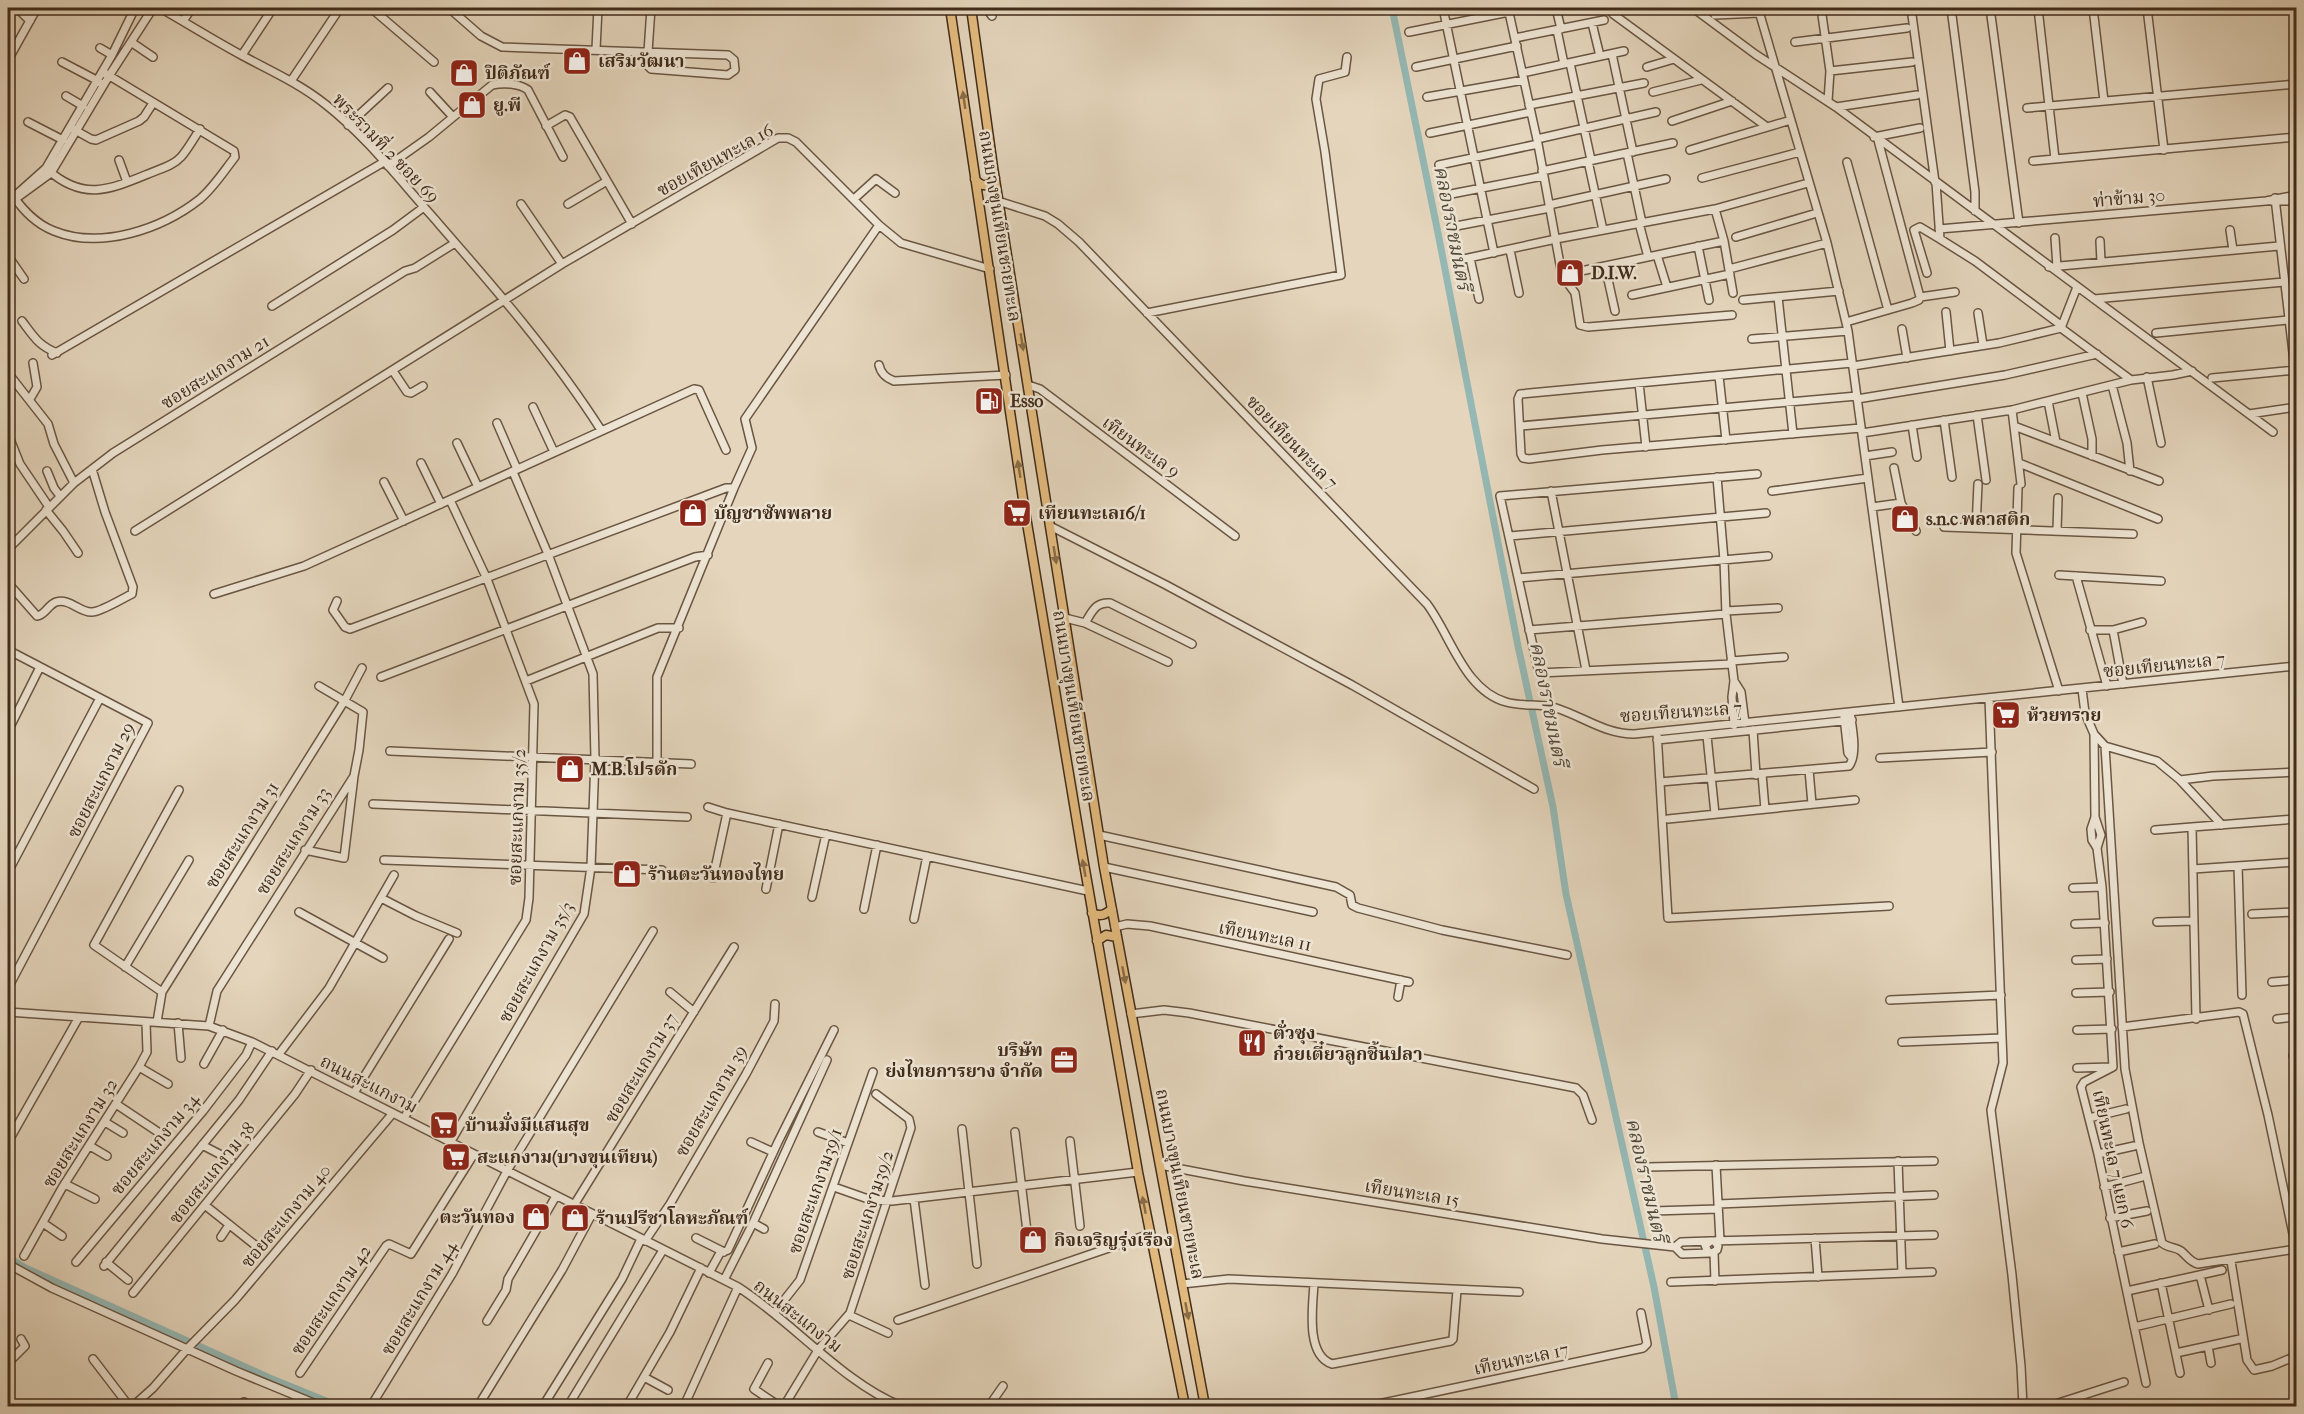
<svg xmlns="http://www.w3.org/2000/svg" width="2304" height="1414" font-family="'IM FELL French Canon','Noto Serif Thai',serif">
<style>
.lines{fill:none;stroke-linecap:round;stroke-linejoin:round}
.canal{stroke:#95b8b4;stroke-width:7}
.river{stroke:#95b8b4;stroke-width:12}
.minor-casing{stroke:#6a5643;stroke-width:10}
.major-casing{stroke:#412c1b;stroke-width:11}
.minor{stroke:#ede4d3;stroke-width:7}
.major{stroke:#e2ba7e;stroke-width:8}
.oneway{fill:#896c48}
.labels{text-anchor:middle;stroke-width:5;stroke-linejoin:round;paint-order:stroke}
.poi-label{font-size:18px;font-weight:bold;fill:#412c1b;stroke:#ede4d3;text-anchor:start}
.street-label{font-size:18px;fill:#412c1b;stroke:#ede4d3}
.water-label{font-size:20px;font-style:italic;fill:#52483a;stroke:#ede4d3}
</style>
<rect width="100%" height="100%" fill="#e4d5bc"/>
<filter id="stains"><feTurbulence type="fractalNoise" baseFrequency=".00333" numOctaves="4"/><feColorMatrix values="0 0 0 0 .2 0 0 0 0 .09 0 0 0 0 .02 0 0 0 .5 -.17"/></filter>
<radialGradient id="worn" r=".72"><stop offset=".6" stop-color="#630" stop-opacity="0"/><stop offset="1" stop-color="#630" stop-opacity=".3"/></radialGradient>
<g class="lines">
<path class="canal" d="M1392 8 1438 233 1518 646 1553 807 1566 894 1654 1287 1676 1406"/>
<path class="river" d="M8 1260 24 1270 268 1380 332 1406"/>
<g class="minor-casing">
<path id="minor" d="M17 8 30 21
M160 8C188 24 215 41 243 56 271 71 300 84 325 104 365 135 398 178 432 216 492 285 551 352 601 430
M371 8 434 62
M449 8 481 36 502 47 728 55 734 60 735 70 728 75 651 69 646 64 645 52
M1443 8 1494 253
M1508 8 1538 144 1562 275 1575 293 1580 325 1588 327 1732 315
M1556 8 1561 29
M1693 8 1755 54 1836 107 2273 432
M1758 8 1827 243 1848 331 1899 707
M1821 8 1830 71 1828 101
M1911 8 1935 182
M1951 8 1975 192V211
M1990 8 2019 223
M2038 8 2055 159
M2093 8 2104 101
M2147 8 2164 150
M1787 9 1797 8
M972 10 986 8 992 16
M1613 14 1767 127
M1715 15 1759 13
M183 21 192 8
M1592 23 1600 56
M1557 30 1564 64
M1409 32 1509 12
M1515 38 1604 20
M131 42 153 57
M1795 42 1907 28
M100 48 112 55
M596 49 598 8
M648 52 651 8
M1612 54 1633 152
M242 55 273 8
M8 60 37 8
M62 62 102 83
M1570 63 1591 160
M1416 67 1517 46
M1647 67 1674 59
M1830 71 1912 62
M1522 73 1624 51
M291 81 340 8
M430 92 453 117
M1653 92 1701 80
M66 96 83 106
M1427 97 1524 80
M1529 105 1644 83
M1836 107 1917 95
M2027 108 2296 84
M1672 121 1732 101
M28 122 63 140
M348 125 388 88
M546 126 565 115 570 117 632 224
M73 129 91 139 96 140 139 121 144 117 153 103
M1430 133 1531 112
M1874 137 1920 128
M1537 139 1656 112
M1878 140 1920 297
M1690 150 1791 120
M1627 153 1642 223
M119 160 127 182
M1588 161 1603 230
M2033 161 2296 137
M1847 162 1888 310
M1439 165 1538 144
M388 166 429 137 492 85C503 83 519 83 528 90L563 157
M48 170C83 201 109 190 148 174 159 169 173 166 181 157 188 149 194 138 200 129
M1542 171 1673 143
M1702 178 1800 152
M1936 183 1940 239 1975 261 2062 326
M1446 195 1543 176
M13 196C24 211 36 224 54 231 101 250 162 229 200 199 214 187 224 171 235 157L234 151 103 72
M2275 198 2295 370
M854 199 876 179 895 193
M14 200 51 173 109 76 153 8
M998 201 1045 216 1058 224 1079 242 1427 604C1451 636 1464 690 1506 702 1523 707 1540 703 1556 708 1584 717 1605 734 1634 734L2296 666
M2271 201H2296
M8 202 46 168 112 55 135 8
M521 204 562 264
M568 204 607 181
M1549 205 1666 179
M1715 209 1808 183
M1639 223 1648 257
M1451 227 1550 208
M1939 229 2266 201 2296 195
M2230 230 2233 250
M1736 237 1817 213
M2055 238 2057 267
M2100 241 2101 262
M1698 246 1709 300
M1510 250 1519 293
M1657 255 1667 287
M8 256 24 279
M1470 258 1479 299
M1459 260 1556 239 1715 209 1724 241 1733 293
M1605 266 1615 311
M2049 267 2279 246
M1729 269 1827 243
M1927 273 1914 230 1920 227 1940 239
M1562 275 1724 241
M1632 295 1730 274
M1778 297 1793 434
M2094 299 2284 282
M1743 300 1839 291
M272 306 393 230 424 207
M1946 312 1950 351
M1147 313 1341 275 1325 152 1316 99 1319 79 1345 72 1347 57
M1978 313 1983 345
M22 321C34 337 38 345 57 353
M1846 322 1912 303 1919 300 1920 297 1955 292
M2061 328 2077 287
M1902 329 1907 358
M2156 333 2288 320
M1752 339 1848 331
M52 355 384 162
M1852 363 1520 394 1518 399 1521 454 1523 458 1529 459 1602 450 1861 428
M879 365C881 374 886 378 894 381L1006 375
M1853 366 1999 343 2061 328 2131 380
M393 371 407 392 411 393 423 386
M8 373 48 424 54 444 74 483
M1719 376 1726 440
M2147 377 2161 443
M2212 378 2296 370
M1639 383 1646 447
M1028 385 1040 389 1235 536
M2112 385 2127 443 2130 471
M2082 393 2092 439V456
M30 399 37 387 33 363
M1857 399 2005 375 2097 354
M2048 401 2056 442
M533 407 554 452
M2012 410 2021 484
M2249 414 2296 407
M1977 415 1986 480
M1944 420 1952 477
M497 423 517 469
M1912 425 1917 457
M1520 426 1857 396
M2014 426 2159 481
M1862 433 2012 410 2131 380 2173 375 2192 371
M8 434 20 464 49 507
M457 443 478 487
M1865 456 1892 452
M421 463 441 504
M2019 463 2158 519
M1894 468 1901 503 1916 531
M47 471 54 488 60 496
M1717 477 1724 560 1726 614 1734 681 1732 697 1734 725
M384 482 404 521
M2018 488 2016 553 2059 691
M1551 491 1586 670
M1772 491 1868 478
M1872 507 1901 503
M46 510 63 531 78 553
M1050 526 1166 585 1352 685 1534 789
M1944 527 2133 534
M1976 528 1978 484
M135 531 562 264 778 138H788L796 142 879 225 901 243 990 269
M2057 531 2058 498
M1510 536 1766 513
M8 549 74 483 113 453 405 271 415 268 455 243
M2059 575 2161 581
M2076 576 2107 686
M1518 578 1768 556
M8 583 37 616C45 615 48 605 56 602 70 598 80 613 92 612 101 612 123 598 132 594L133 587 105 512 92 469
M214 594 304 566 694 389 699 390 726 450
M337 601 333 610 345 627 350 629 726 488H734
M1726 611 1778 608
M1065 618 1085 623 1168 662
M1085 623C1092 612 1095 602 1110 603L1192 644
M1529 630 1726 614
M2090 630H2113L2142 622
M2113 630 2123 684
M8 650 148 723 8 988
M1731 661 1784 657
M1732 664 1539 673 1500 496 1757 474
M381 677 695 557 708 555
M526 681 658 628H679
M1734 681 1741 692 1745 723
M2082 689 2085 713 2094 734 2095 817 2101 835 2097 848
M1989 698 2003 1063 1991 1110 2012 1275 2021 1366 2023 1406
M1844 717 1848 753 1852 758
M1753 730 1756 775
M8 731 40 667
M1657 732 1668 918 1889 906
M2094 734 2105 746 2157 761 2180 780 2222 825
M1707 736 1715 814
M1657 740 1852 720
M2105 746 2125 1069 2139 1143 2162 1243C2168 1248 2176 1247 2181 1251 2187 1256 2190 1262 2198 1264L2296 1249
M390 751 691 764
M1880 758 1992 752
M657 763V677L734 488 752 448 745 419 879 225
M1809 770 1812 804
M1762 774 1765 809
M2180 780 2213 776 2296 772
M1660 782 1849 766C1858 754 1852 727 1850 712
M373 804 687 817
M708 807 727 813 1088 891
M2095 817 2091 829 2092 840 2097 848 2102 887 2113 1067 2084 1082 2081 1087 2098 1154 2146 1383
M1668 819 1855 800
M2155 830 2192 827
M1099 835 1336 887 1350 895 1352 905 1358 908 1442 930 1567 955
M305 850 344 858 354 776
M384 860 662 870
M2238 866 2242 995
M1104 867 1313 912
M2193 869 2296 862
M8 872 100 698
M713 878 727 813
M2073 888 2102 887
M766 889 779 824
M812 897 826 834
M381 898 416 916 457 933
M864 909 877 845
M299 912 383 958
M2252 914 2296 912
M914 919 927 856
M2157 922 2194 921
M2075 924 2105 923
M1115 927 1127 924 1150 926 1409 982
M2076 960 2107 959
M125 967 189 860
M2272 982 2296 980
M162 992 94 945 179 790
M670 992 694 1012
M2076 993 2110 992
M1398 997 1401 980
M1890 1000 2001 995
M8 1012 209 1026 252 1042 738 1287C793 1322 842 1382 901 1406
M1131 1014 1164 1010 1189 1013 1576 1088 1583 1095 1592 1120
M2196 1019 2192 827 2296 819
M2277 1019 2296 1017
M157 1022 162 992 345 700 362 668
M178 1023 181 1058
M209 1026 217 991 354 776 359 750 363 712 319 686
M2122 1027 2239 1012 2243 1014 2268 1115 2296 1248
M2077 1030 2112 1029
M1902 1042 2002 1038
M279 1054 329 988 394 875
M2293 1056H2296
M204 1064 223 1030
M139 1067 168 1084
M2077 1068 2111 1067
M354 1093 449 939
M116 1104 158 1132
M404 1118 526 920 529 898 534 704 487 579 450 500
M2089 1118 2126 1109
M105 1122 123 1133
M962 1129 977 1264
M818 1132 848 1143
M1015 1132 1029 1248
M1070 1141 1080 1226
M8 1142 79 1017
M751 1142 773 1152
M450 1143 584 914 591 867 595 759 593 674 548 554 513 472
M202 1145 231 1160
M90 1146 107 1156
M2098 1154 2134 1146
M1898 1161 1902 1273
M1160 1165 1244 1181 1602 1239 1675 1247 1681 1242 1710 1241
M1716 1165 1720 1241
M1647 1167 1934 1161
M65 1184 95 1199
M834 1187 871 1200 892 1201 1138 1172
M2104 1187 2142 1177
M914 1199 925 1285
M1718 1204 1934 1195
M574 1205 734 947
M206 1206 255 1245
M1653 1211 1718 1209
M2110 1218 2147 1211
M43 1223 62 1236
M753 1223 764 1229
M221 1237 229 1225
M696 1238 724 1252
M1815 1238 1818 1277
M645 1241 670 1204 746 1074 774 1021 775 1004
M1715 1242 1718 1246 1717 1250 1712 1253 1708 1252 1705 1245 1711 1241 1934 1235
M1675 1247 1682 1254 1710 1253
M2118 1252 2155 1244
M1714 1253 1715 1281
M24 1256 62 1188 139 1067 147 1052 146 1022
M2231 1261 2247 1360 2254 1370 2272 1366 2296 1356
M76 1262 203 1111 246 1055 252 1042
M106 1262 128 1280
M8 1264 52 1288 236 1371 321 1406
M104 1266 239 1100 272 1051
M709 1273 720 1253 728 1250 778 1142 834 1030
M2200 1275 2209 1310
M724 1280 753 1223 827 1060
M1671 1282 1932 1272
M1314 1283C1313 1305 1305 1355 1332 1364L1451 1341 1453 1339 1457 1290
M2161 1283 2180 1373
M1182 1284 1229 1279 1519 1292
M2127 1291 2222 1270
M133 1293 295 1094 311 1070
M774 1313 800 1280 873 1072
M849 1315 888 1333
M898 1320 1150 1234
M487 1321 506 1290 508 1279 556 1196
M2134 1327 2231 1304
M2208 1346 2211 1363
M2176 1353 2240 1339
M93 1359 129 1406
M8 1363 25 1346 21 1339
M768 1363 754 1389 779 1406
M300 1373 386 1246 389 1244 411 1254 474 1154
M644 1377 668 1390
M244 1402 250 1406
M744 1405 746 1406
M133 1406 153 1388 187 1349 235 1300 393 1113
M371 1406 452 1274 507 1171 653 931
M478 1406 562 1270 592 1214
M543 1406 622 1279 641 1239
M568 1406 663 1250
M627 1406 670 1332 701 1268
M684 1406 738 1287
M784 1406 818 1350 850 1313 911 1128 909 1119 876 1094
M989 1406 1003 1386
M1369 1406 1643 1348 1647 1344 1641 1313
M2049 1406 2124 1382"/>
</g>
<g class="major-casing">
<path id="major" d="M950 8 1023 499 1083 858 1138 1172 1185 1406
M971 8 993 167 1104 867 1205 1406
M975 179C981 187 989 188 995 178
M1092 913C1100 917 1105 915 1112 909
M1097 941 1106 935 1117 937"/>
</g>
<use href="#minor" class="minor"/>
<use href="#major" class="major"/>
</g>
<defs><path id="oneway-solid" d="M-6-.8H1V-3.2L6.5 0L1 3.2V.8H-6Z" transform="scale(1.5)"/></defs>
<g class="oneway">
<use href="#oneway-solid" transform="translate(964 100) rotate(-98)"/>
<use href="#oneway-solid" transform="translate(1022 342) rotate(81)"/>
<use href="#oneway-solid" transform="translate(1019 469) rotate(-99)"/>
<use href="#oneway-solid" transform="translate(1055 555) rotate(81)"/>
<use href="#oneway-solid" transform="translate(1084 868) rotate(-100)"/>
<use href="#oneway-solid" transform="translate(1124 975) rotate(79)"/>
<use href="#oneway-solid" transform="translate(1144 1205) rotate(-101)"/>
<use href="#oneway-solid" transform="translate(1187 1311) rotate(79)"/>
</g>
<defs>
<g id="shop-square" transform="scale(1.5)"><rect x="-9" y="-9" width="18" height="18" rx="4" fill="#8f2418" stroke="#ede4d3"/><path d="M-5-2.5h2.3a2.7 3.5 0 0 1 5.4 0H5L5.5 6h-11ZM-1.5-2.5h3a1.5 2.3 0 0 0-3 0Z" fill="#fff"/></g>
<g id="fuel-square" transform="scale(1.5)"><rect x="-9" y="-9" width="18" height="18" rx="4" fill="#8f2418" stroke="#ede4d3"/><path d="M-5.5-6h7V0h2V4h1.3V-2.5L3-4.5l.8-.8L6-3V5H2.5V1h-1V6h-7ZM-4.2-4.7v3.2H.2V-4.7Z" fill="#fff"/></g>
<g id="supermarket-square" transform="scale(1.5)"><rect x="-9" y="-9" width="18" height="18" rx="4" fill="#8f2418" stroke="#ede4d3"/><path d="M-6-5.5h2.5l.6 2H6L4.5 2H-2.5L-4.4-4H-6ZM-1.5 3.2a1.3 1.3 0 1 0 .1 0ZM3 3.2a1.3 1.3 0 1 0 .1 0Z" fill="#fff"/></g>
<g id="restaurant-square" transform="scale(1.5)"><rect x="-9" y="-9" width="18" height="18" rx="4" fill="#8f2418" stroke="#ede4d3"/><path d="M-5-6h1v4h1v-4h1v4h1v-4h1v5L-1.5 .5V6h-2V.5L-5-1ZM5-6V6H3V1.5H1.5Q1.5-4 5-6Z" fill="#fff"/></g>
<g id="office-square" transform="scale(1.5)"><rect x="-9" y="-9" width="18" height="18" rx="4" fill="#8f2418" stroke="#ede4d3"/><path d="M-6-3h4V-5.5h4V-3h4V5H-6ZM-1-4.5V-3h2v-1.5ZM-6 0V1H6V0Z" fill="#fff"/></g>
</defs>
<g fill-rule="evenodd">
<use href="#shop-square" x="577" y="61"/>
<use href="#shop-square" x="464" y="73"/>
<use href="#shop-square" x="472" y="105"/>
<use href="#shop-square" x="1570" y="273"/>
<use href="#fuel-square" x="989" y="401"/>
<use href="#shop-square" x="693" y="513"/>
<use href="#supermarket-square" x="1017" y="513"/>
<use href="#shop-square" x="1905" y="519"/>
<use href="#supermarket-square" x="2006" y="715"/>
<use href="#shop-square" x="570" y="769"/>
<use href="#shop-square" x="627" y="874"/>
<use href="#restaurant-square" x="1252" y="1043"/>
<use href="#office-square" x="1064" y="1060"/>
<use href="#supermarket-square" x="444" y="1125"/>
<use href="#supermarket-square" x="456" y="1157"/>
<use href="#shop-square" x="536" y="1217"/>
<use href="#shop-square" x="575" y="1218"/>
<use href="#shop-square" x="1033" y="1240"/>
</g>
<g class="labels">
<g class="poi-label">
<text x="598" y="67">เสริมวัฒนา</text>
<text x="485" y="79">ปิติภัณฑ์</text>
<text x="493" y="111">ยู.พี</text>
<text x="1591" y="279">D.I.W.</text>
<text x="1010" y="407">Esso</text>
<text x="714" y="519">บัญชาซัพพลาย</text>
<text x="1038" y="519">เทียนทะเล16/1</text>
<text x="1926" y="525">s.n.c พลาสติก</text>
<text x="2027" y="721">ห้วยทราย</text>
<text x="591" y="775">M.B.โปรดัก</text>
<text x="648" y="880">ร้านตะวันทองไทย</text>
<text x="1273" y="1039">ตั่วซุง<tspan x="1273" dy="21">ก๋วยเตี๋ยวลูกชิ้นปลา</tspan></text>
<text x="1043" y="1056" text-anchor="end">บริษัท<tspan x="1043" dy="21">ย่งไทยการยาง จำกัด</tspan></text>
<text x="465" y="1131">บ้านมั่งมีแสนสุข</text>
<text x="477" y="1163">สะแกงาม(บางขุนเทียน)</text>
<text x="515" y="1223" text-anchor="end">ตะวันทอง</text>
<text x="596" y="1224">ร้านปรีชาโลหะภัณฑ์</text>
<text x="1054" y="1246">กิจเจริญรุ่งเรือง</text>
</g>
<g class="street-label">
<text transform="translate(386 148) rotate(46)" y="6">พระรามที่ 2 ซอย 69</text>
<text transform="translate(715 160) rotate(-29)" y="6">ซอยเทียนทะเล 16</text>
<text transform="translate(2129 198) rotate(-5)" y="6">ท่าข้าม 30</text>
<text transform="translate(1000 226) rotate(81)" y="6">ถนนบางขุนเทียนชายทะเล</text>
<text transform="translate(215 372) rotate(-32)" y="6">ซอยสะแกงาม 21</text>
<text transform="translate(1292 442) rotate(46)" y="6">ซอยเทียนทะเล 7</text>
<text transform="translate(1141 447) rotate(36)" y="6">เทียนทะเล 9</text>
<text transform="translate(2164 665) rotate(-6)" y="6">ซอยเทียนทะเล 7</text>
<text transform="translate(1074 706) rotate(81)" y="6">ถนนบางขุนเทียนชายทะเล</text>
<text transform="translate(1681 712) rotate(-4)" y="6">ซอยเทียนทะเล 7</text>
<text transform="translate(101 780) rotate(-63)" y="6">ซอยสะแกงาม 29</text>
<text transform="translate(517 817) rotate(-88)" y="6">ซอยสะแกงาม 35/2</text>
<text transform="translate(242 835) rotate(-58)" y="6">ซอยสะแกงาม 31</text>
<text transform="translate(293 841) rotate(-58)" y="6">ซอยสะแกงาม 33</text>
<text transform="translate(1265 936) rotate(11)" y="6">เทียนทะเล 11</text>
<text transform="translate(536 962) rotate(-61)" y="6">ซอยสะแกงาม 35/3</text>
<text transform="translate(641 1068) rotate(-59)" y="6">ซอยสะแกงาม 37</text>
<text transform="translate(369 1084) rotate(27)" y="6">ถนนสะแกงาม</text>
<text transform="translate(711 1101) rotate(-60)" y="6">ซอยสะแกงาม 39</text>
<text transform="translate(80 1133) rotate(-58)" y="6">ซอยสะแกงาม 32</text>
<text transform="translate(155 1144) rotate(-50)" y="6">ซอยสะแกงาม 34</text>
<text transform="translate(2113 1159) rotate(78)" y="6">เทียนทะเล 7 แยก 6</text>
<text transform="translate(212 1173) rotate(-51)" y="6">ซอยสะแกงาม 38</text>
<text transform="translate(1180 1184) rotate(79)" y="6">ถนนบางขุนเทียนชายทะเล</text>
<text transform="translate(815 1191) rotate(-71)" y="6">ซอยสะแกงาม39/1</text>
<text transform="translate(1412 1193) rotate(9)" y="6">เทียนทะเล 15</text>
<text transform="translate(867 1215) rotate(-72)" y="6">ซอยสะแกงาม39/2</text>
<text transform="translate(286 1216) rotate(-50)" y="6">ซอยสะแกงาม 40</text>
<text transform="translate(419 1298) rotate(-59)" y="6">ซอยสะแกงาม 44</text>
<text transform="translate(331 1300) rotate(-56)" y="6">ซอยสะแกงาม 42</text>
<text transform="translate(798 1316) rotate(38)" y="6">ถนนสะแกงาม</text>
<text transform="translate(1521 1359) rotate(-12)" y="6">เทียนทะเล 17</text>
</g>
<g class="water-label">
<text transform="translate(1453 228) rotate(79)" y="7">คลองราชมนตรี</text>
<text transform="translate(1549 704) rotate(79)" y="7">คลองราชมนตรี</text>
<text transform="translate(1647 1180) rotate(77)" y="7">คลองราชมนตรี</text>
</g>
</g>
<rect width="2304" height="1414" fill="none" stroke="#e4d5bc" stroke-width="30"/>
<rect x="9" y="9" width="2286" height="1396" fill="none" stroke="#412c1b" stroke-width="3"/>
<rect x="15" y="15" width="2274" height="1384" fill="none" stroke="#412c1b" stroke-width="1.5"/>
<rect width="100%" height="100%" filter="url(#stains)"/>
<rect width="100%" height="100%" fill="url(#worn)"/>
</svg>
